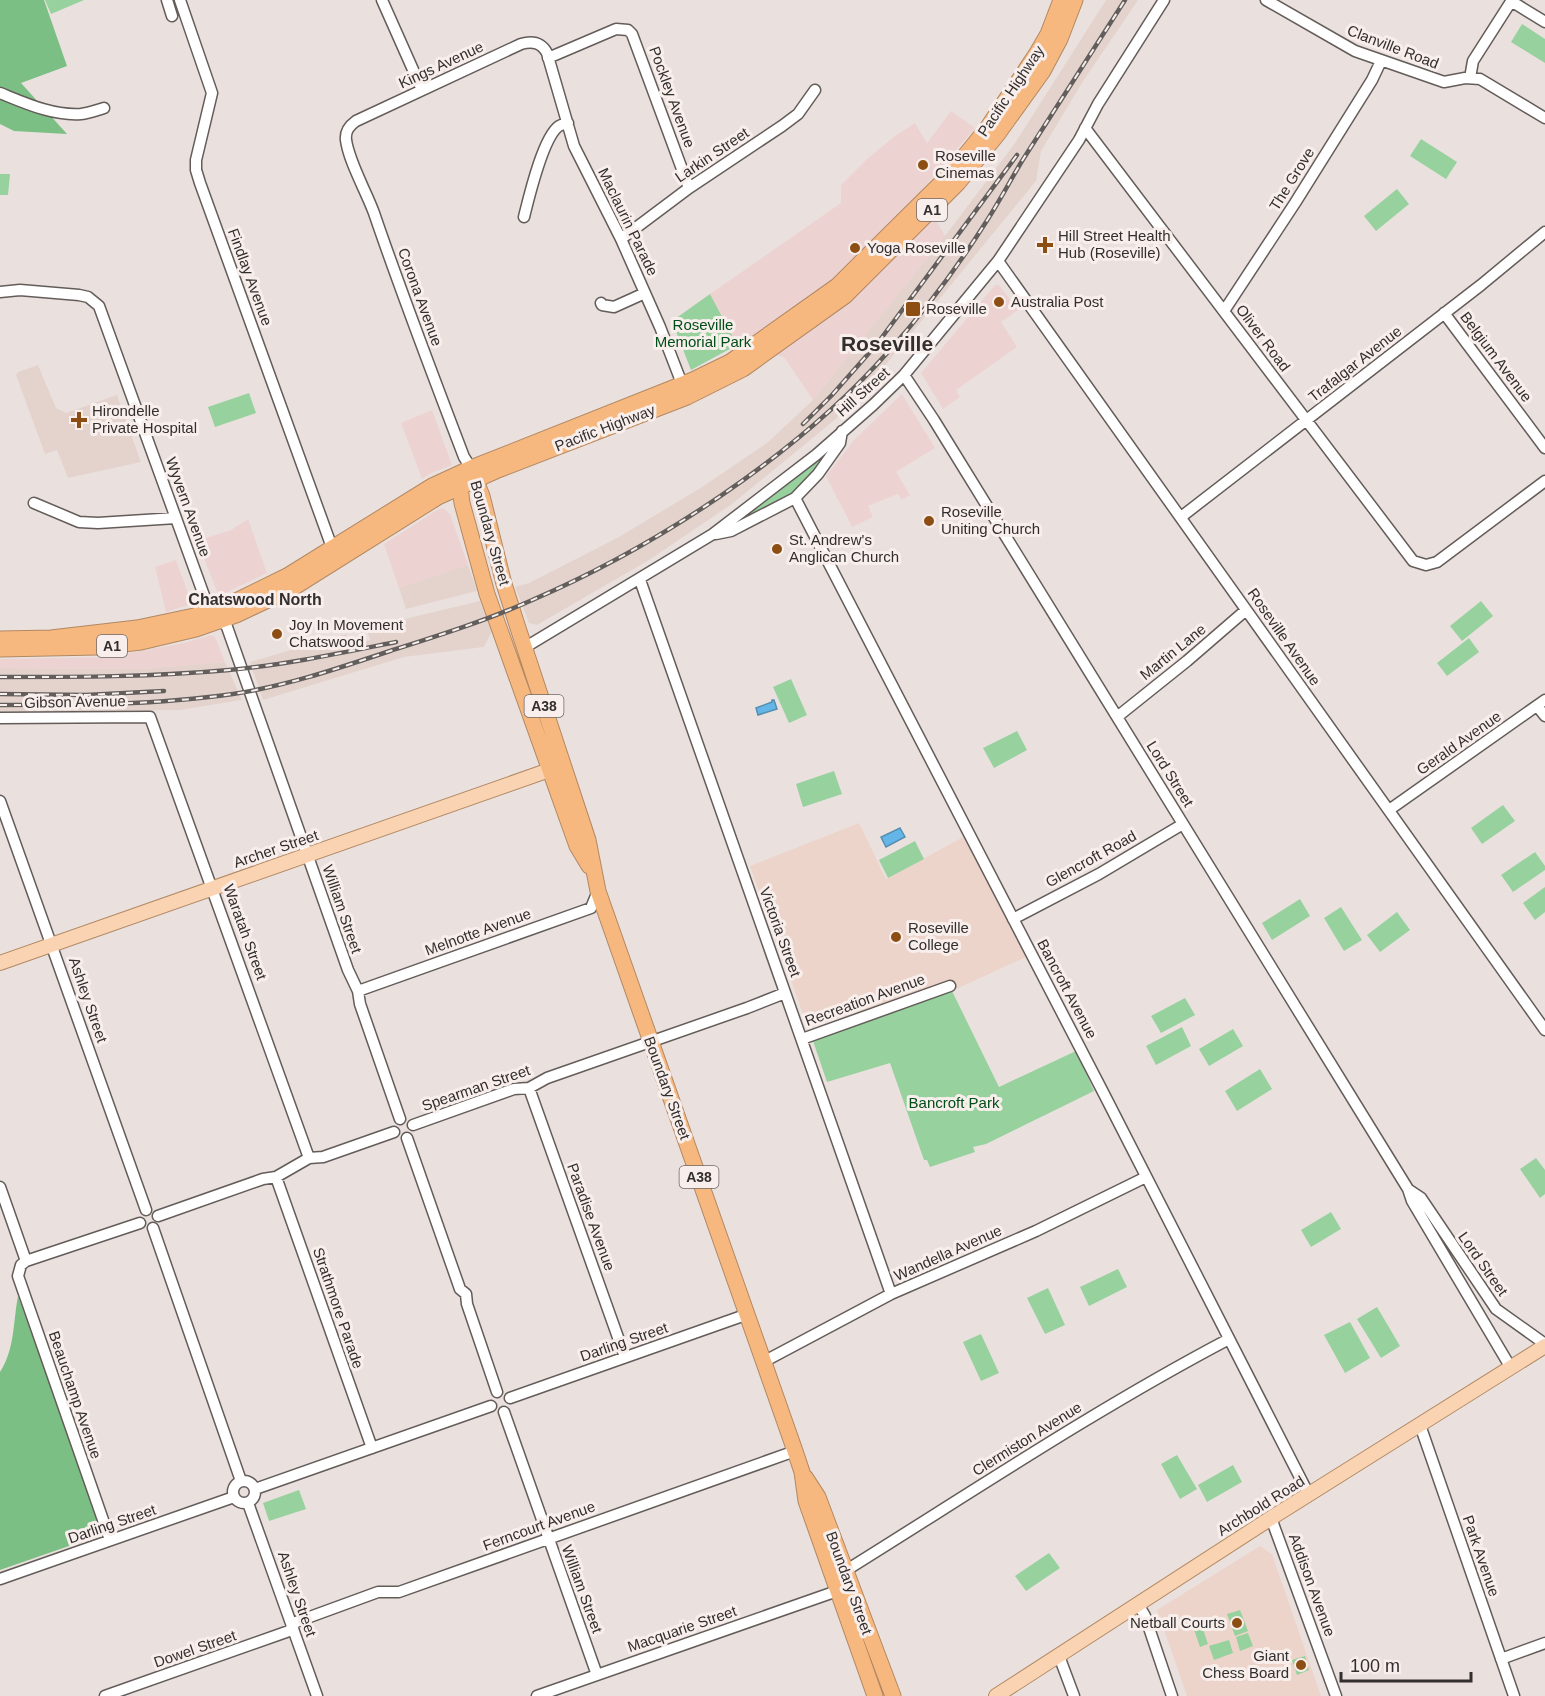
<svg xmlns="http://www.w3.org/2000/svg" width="1545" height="1696" font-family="Helvetica,sans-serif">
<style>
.commercial{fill:#edd2d2}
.built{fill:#e4d3cd}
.education{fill:#ecd4ca}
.green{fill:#97d19e}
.forest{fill:#7cbf84}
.water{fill:#63b6e7;stroke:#548eb0;stroke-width:1.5}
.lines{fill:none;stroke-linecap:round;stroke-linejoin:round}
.minor-casing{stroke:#635c59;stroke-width:13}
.major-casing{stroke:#b28863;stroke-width:16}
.highway-casing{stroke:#b28863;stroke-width:17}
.minor{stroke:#fff;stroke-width:10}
.major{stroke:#fad4b2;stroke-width:14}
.highway{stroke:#f7b87f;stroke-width:15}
.rail-casing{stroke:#625e5c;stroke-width:4.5}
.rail{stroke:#f8eeeb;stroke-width:2;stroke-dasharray:7;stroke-linecap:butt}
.poi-dot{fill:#8c4e12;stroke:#f8eeeb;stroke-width:2}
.labels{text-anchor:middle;stroke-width:6;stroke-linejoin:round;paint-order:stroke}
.shield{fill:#f8eeeb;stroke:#6d6867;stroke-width:1.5}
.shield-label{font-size:14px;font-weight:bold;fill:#322f2e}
.street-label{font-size:15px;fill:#322f2e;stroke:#f8eeeb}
.poi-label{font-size:15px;fill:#322f2e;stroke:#f8eeeb;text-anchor:start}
.park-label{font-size:15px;fill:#004e18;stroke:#f8eeeb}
.neighbourhood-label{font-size:16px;font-weight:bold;fill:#322f2e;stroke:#f8eeeb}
.district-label{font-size:21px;font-weight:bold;fill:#322f2e;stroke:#f8eeeb}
</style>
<rect width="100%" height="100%" fill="#eae1de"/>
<path class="commercial" d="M951 111 975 128 920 192 945 236 813 400 784 357 737 345 710 294 841 203V185L867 159 895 136 915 123 927 143Z
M995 285H999L1018 310 1001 322 1017 347 956 390 960 397 943 409 921 373Z
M902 394 935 448 896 472 910 495 902 500 898 494 868 506 873 517 852 527 826 476 854 440Z
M432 410 452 465 429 474 422 479 401 423Z
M443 508 450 514 468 565 399 588 384 544 437 510Z
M248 519 267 573 223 594H218L197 541 231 530Z
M176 560 192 604 166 612 155 567Z
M211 635 215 637 225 662 142 669 0 668V659L106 657 184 643Z"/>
<path class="built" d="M1106 0H1138L1082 83 1041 151 1036 181 883 368 837 418 732 504 649 560 537 625 529 623 515 587 529 583 619 537 702 487 767 443 813 400 945 236 1015 143Z
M38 365 56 408 66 413 117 395 141 462 68 478 57 450 45 454 16 375 18 372Z
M468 565 477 591 406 609 399 588Z
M480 601 492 631 484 647 404 657 263 700 250 662 346 634 350 645 370 640 367 628Z
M225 662 242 700 180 710 0 712V668L142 669Z"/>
<path class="education" d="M859 823 886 879 965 836 1005 918 1028 956 952 991 949 982 808 1028 750 866Z
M1260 1546 1272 1554 1321 1696H1187L1157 1610Z"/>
<path class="green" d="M45 0H84L51 14Z
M1522 24 1545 39V63L1511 42Z
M1421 139 1457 162 1446 179 1410 156Z
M0 174H10L8 195H0Z
M1397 189 1409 204 1376 231 1364 216Z
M710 294 737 345 691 370 672 321Z
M249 393 256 413 215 427 208 407Z
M838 441 799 488 789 497 730 528 795 478Z
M1481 601 1493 616 1462 641 1450 626Z
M1469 638 1479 652 1447 676 1437 663Z
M791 679 807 715 789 723 773 687Z
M1017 731 1027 750 994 768 983 748Z
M834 771 842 794 803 807 796 784Z
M1503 805 1515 821 1482 844 1471 828Z
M915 841 924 859 888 878 879 860Z
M1535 852 1545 866V870L1513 892 1501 875Z
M1545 887V912L1535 920 1523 903Z
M1300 899 1310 916 1272 940 1262 923Z
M1341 907 1362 940 1344 951 1324 918Z
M1397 912 1410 930 1380 952 1367 935Z
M952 991 999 1087 1076 1051 1094 1091 986 1144 973 1147 975 1152 930 1167 927 1160H924L890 1063 827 1082 812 1038Z
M1185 998 1195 1015 1161 1033 1151 1016Z
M1182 1027 1191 1046 1156 1065 1146 1046Z
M1233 1029 1243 1046 1209 1066 1199 1049Z
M1260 1069 1272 1089 1237 1111 1225 1091Z
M1536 1158 1545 1170V1194L1540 1198 1520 1169Z
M1331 1212 1341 1229 1311 1247 1301 1230Z
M1118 1269 1127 1287 1089 1306 1080 1287Z
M1048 1288 1065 1325 1045 1334 1027 1298Z
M1377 1307 1400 1346 1381 1358 1357 1319Z
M1350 1322 1370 1358 1345 1373 1324 1335Z
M981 1334 999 1373 981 1381 963 1342Z
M1177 1455 1197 1489 1180 1499 1161 1464Z
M1233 1465 1242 1482 1207 1502 1198 1485Z
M299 1490 306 1509 269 1521 263 1503Z
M1049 1553 1060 1568 1026 1591 1015 1576Z
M1240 1610 1248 1631 1235 1636 1227 1614Z
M1199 1618 1208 1644 1200 1647 1191 1621Z
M1248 1633 1253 1646 1240 1651 1236 1637Z
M1229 1640 1233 1653 1214 1660 1209 1646Z
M1305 1656 1309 1670 1297 1675 1292 1660Z"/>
<path class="forest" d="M0 0H44L67 66 21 83 67 134 14 131 0 124Z
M18 1296 101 1526 92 1538 0 1570V1372C15 1349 13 1322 18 1296Z"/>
<path class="water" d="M772 700H774L777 709 758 715 756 708 772 702Z
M900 828 905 837 886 847 881 837Z"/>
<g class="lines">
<g class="minor-casing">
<path id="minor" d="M167 0 172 16
M180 0 212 93 196 160V170L200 183 334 553
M382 0 422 90
M1266 0 1355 51 1444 82 1465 78 1480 79 1545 118
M1511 1 1545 22
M548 58 616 29 628 30 632 34 689 188
M1470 78 1473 61 1512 0
M0 93C25 103 53 116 81 114 89 113 97 110 104 108
M1085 128 1413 561 1426 565 1437 562 1545 481
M524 217C529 197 543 137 559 126 562 124 565 124 568 123
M621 239 689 188 782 126 798 114 815 90
M998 261 1545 1030
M0 292 20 290 79 295 88 297 99 306 206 601 227 627 348 970 358 991 360 1004 400 1119
M601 303 602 305 614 307 645 293
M1224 311 1295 203 1372 80 1381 61
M1444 313 1545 448
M904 375 934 420 1408 1189 1412 1201 1511 1368
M471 468 464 457C433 376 402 295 374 213 366 191 349 162 346 140 345 131 349 126 356 121L521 44C532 41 541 42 547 53L574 146 621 239 660 327 684 389
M795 498 1104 1094 1309 1495
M34 503 79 522 98 523 176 518
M1181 517 1481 285 1545 232
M716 534 731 531 795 498 818 474 840 443 842 431
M640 580 891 1294
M524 648 713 534 816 455 873 405 904 375 998 261 1079 140 1098 104 1164 0
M1537 706 1545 716
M1117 717 1187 661 1246 610
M0 718 150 717 309 1158
M0 801 146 1210
M1389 810 1545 700
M1013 919 1099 874 1183 824
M358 991 591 908 598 891
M802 1039 950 986
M529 1088 625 1357
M413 1125 514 1089 529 1088 547 1078 747 1008 785 993
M407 1138 460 1289 466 1294 467 1304 497 1392
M276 1177 372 1448
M0 1187 26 1261
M1409 1190 1421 1198 1496 1309 1545 1344
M158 1216 263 1179 276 1177 309 1158 323 1157 394 1132
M153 1228 241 1481
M765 1361 891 1294 1036 1231 1146 1177
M510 1398 748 1314
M504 1412 597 1675
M1420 1425 1514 1696
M233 1492a11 11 0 1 1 22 0a11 11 0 1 1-22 0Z
M255 1489 491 1406
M248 1503 317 1696
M1271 1518 1336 1696
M110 1540 18 1276 21 1265 26 1261 140 1223
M845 1571C972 1492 1096 1409 1229 1339
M0 1579 234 1497
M1138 1604 1145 1616 1172 1696
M1059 1656 1074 1696
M1501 1659 1545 1643
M105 1696 289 1631 296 1622 378 1592H399L795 1451
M537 1696 837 1591"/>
</g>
<g class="major-casing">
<path id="major" d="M0 963 558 767
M996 1696 1271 1518 1545 1346"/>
</g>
<g class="highway-casing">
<path id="highway" d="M471 468 482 496 504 584 518 628 588 840 598 891 795 1451 802 1472 806 1501 875 1696
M465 479 460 487 462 503 487 594 577 846 589 866
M0 639 51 638 137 628 194 616 232 603 287 576 432 486 471 468 693 380 730 362 837 286 950 174 988 127 1037 53 1048 34 1061 0
M0 649 98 647 141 642 196 629 236 615 293 588 438 497 498 470 687 397 743 369 845 296 958 183 997 135 1043 71 1060 39 1075 0
M805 1477 818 1497 893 1696"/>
</g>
<use href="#minor" class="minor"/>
<use href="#major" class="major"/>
<use href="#highway" class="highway"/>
<g class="rail-casing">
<path id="rail" d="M803 424 832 395 877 344 1017 155
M0 677C77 677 153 677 229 670 285 665 341 653 396 642
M0 694 86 695 164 691
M0 705C78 705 156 705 233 694 287 686 339 668 390 651 437 636 485 621 530 601 656 547 797 455 888 352 924 312 957 268 986 222 999 202 1010 181 1022 161 1056 107 1091 54 1125 0"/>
</g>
<use href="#rail" class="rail"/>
</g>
<g class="poi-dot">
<circle cx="923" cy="165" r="6"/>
<path d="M1042 236h6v6h6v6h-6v6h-6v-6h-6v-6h6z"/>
<circle cx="855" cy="248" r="6"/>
<circle cx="999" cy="302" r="6"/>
<rect x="905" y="301" width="16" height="16" rx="3"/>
<path d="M76 411h6v6h6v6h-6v6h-6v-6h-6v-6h6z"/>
<circle cx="929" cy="521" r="6"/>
<circle cx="777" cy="549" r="6"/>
<circle cx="277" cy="634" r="6"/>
<circle cx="896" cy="937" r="6"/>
<circle cx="1237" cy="1623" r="6"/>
<circle cx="1301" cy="1665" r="6"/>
</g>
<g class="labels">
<g class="shield">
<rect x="917" y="199" width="30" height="22" rx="4.5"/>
<rect x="97" y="635" width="30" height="22" rx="4.5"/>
<rect x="524.5" y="695" width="39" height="22" rx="4.5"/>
<rect x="679.5" y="1166" width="39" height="22" rx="4.5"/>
</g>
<g class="shield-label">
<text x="932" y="215">A1</text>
<text x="112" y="651">A1</text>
<text x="544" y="711">A38</text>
<text x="699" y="1182">A38</text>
</g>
<g class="street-label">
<text transform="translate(1393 47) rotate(21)" y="5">Clanville Road</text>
<text transform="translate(441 65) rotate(-25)" y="5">Kings Avenue</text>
<text transform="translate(1011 91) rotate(-56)" y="5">Pacific Highway</text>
<text transform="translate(672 97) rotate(70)" y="5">Pockley Avenue</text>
<text transform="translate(712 155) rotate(-34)" y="5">Larkin Street</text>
<text transform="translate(1292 179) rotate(-58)" y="5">The Grove</text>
<text transform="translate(628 222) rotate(64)" y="5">Maclaurin Parade</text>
<text transform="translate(250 277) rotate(70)" y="5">Findlay Avenue</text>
<text transform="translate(420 297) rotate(70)" y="5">Corona Avenue</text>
<text transform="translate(1263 338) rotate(53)" y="5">Oliver Road</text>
<text transform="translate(1496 357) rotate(53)" y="5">Belgium Avenue</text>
<text transform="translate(1355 364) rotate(-38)" y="5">Trafalgar Avenue</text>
<text transform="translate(863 392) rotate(-42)" y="5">Hill Street</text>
<text transform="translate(605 428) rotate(-21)" y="5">Pacific Highway</text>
<text transform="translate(188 507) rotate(70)" y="5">Wyvern Avenue</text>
<text transform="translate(490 533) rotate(74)" y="5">Boundary Street</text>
<text transform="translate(1284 637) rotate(55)" y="5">Roseville Avenue</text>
<text transform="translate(1173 652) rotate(-39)" y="5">Martin Lane</text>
<text transform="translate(75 702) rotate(-1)" y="5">Gibson Avenue</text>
<text transform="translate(1459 743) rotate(-35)" y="5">Gerald Avenue</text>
<text transform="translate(1170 774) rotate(58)" y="5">Lord Street</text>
<text transform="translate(276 849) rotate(-19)" y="5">Archer Street</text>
<text transform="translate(1091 859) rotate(-29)" y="5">Glencroft Road</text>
<text transform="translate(342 909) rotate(71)" y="5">William Street</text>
<text transform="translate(245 932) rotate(70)" y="5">Waratah Street</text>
<text transform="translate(478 932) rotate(-20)" y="5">Melnotte Avenue</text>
<text transform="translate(780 932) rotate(70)" y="5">Victoria Street</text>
<text transform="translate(1067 989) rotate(62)" y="5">Bancroft Avenue</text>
<text transform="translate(88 1000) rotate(71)" y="5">Ashley Street</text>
<text transform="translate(865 1000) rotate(-20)" y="5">Recreation Avenue</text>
<text transform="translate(476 1088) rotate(-19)" y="5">Spearman Street</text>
<text transform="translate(667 1088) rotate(70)" y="5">Boundary Street</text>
<text transform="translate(591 1217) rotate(70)" y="5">Paradise Avenue</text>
<text transform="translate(948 1253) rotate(-24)" y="5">Wandella Avenue</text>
<text transform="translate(1483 1264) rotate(55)" y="5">Lord Street</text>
<text transform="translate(338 1308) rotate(71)" y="5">Strathmore Parade</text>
<text transform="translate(624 1342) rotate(-19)" y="5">Darling Street</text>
<text transform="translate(75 1395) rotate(71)" y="5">Beauchamp Avenue</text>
<text transform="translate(1027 1439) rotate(-32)" y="5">Clermiston Avenue</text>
<text transform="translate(1261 1506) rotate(-32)" y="5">Archbold Road</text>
<text transform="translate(112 1524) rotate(-19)" y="5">Darling Street</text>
<text transform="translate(539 1526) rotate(-20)" y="5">Ferncourt Avenue</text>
<text transform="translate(1481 1556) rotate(71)" y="5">Park Avenue</text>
<text transform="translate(849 1583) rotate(70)" y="5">Boundary Street</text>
<text transform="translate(1312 1585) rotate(70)" y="5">Addison Avenue</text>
<text transform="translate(582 1589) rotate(70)" y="5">William Street</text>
<text transform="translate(297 1594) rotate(71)" y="5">Ashley Street</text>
<text transform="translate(682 1629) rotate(-19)" y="5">Macquarie Street</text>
<text transform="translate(195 1649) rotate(-19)" y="5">Dowel Street</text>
</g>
<g class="poi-label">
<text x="935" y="161">Roseville<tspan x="935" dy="17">Cinemas</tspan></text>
<text x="1058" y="241">Hill Street Health<tspan x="1058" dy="17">Hub (Roseville)</tspan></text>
<text x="867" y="253">Yoga Roseville</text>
<text x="1011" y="307">Australia Post</text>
<text x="926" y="314">Roseville</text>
<text x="92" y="416">Hirondelle<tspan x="92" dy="17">Private Hospital</tspan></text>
<text x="941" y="517">Roseville<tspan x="941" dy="17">Uniting Church</tspan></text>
<text x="789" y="545">St. Andrew's<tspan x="789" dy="17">Anglican Church</tspan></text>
<text x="289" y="630">Joy In Movement<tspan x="289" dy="17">Chatswood</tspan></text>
<text x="908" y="933">Roseville<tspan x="908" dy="17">College</tspan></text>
<text x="1225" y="1628" text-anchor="end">Netball Courts</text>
<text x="1289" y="1661" text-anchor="end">Giant<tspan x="1289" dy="17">Chess Board</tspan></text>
</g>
<g class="park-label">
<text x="703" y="330">Roseville<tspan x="703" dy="17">Memorial Park</tspan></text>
<text x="954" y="1108">Bancroft Park</text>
</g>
<g class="neighbourhood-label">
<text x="255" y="605">Chatswood North</text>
</g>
<g class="district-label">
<text x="887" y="351">Roseville</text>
</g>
</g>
<path d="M1341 1672v9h130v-9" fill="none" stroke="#322f2e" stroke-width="3"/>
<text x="1350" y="1672" font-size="18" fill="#322f2e" stroke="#f8eeeb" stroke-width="4.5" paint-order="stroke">100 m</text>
</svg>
